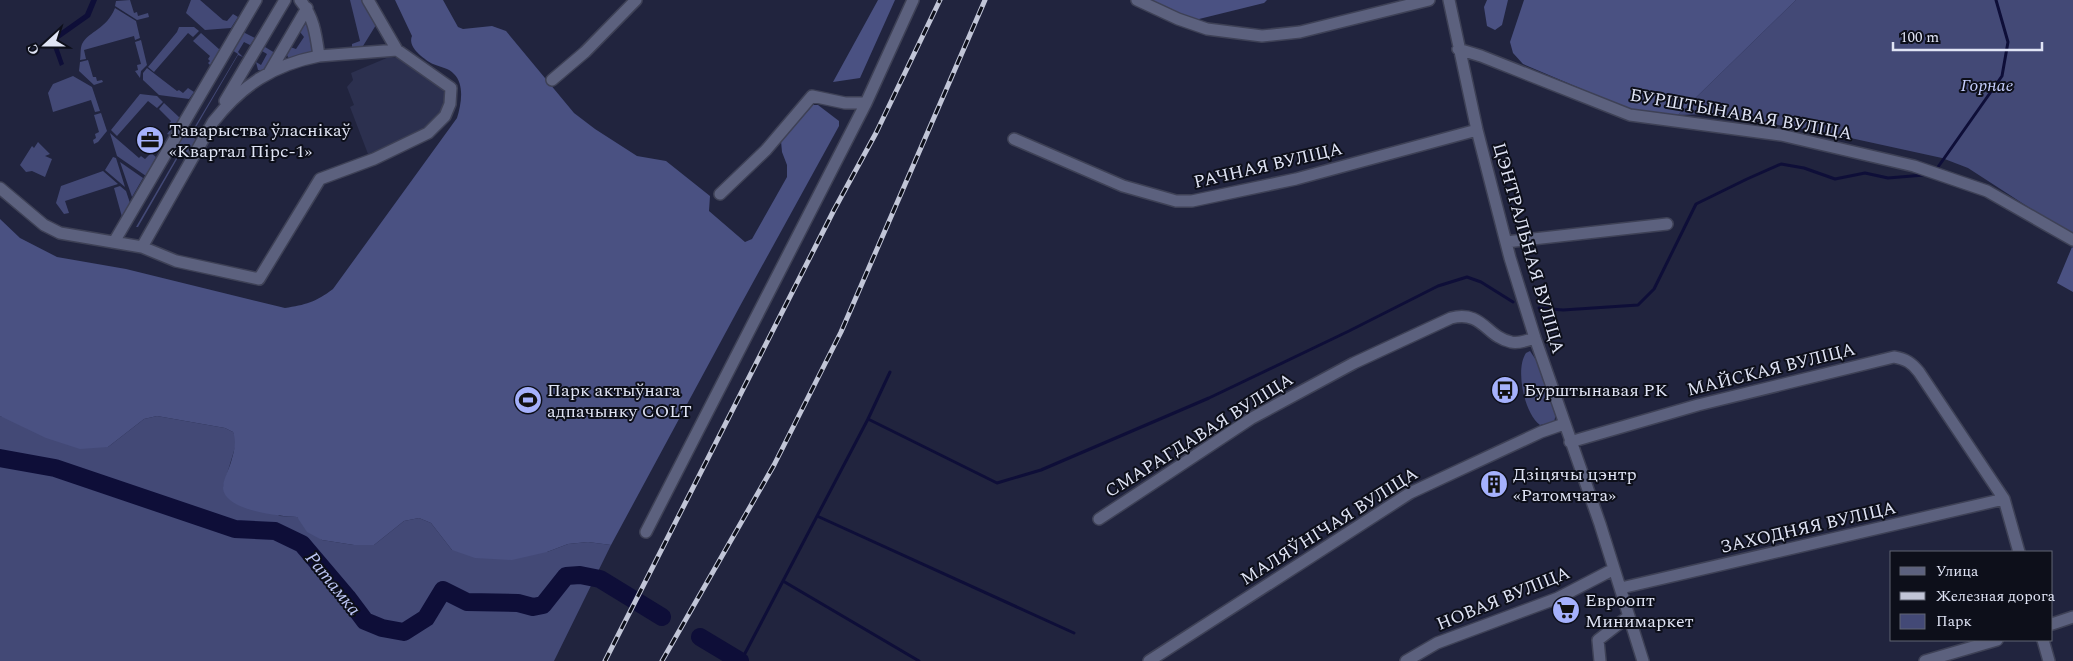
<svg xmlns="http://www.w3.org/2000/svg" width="2073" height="661" font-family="Spectral,serif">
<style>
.built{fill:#2c304f}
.green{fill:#434976}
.forest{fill:#4a5182}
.water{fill:#0e0e38}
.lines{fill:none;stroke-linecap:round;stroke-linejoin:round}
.stream{stroke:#0e0e38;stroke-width:3}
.river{stroke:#0e0e38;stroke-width:18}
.minor-casing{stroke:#3e4156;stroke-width:14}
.minor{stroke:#5c617e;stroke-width:11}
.rail-casing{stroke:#c1c5d7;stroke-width:5}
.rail{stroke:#0d0f1a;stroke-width:3;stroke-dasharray:9;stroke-linecap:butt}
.labels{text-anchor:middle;stroke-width:4;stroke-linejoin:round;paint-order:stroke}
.park-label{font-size:18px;font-style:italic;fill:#c4cdfc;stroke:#0d0f1a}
.street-label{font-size:18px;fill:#e0e4f5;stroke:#0d0f1a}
.poi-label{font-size:18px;fill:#e0e4f5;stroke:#0d0f1a;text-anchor:start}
.water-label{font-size:19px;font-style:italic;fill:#bdc6f4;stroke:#0d0f1a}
</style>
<rect width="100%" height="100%" fill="#21243e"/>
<path class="built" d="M389 57 399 58 421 75 441 85 444 91V103L436 120 428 127 415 135 368 154 350 107 354 105 347 87 353 80 351 73Z"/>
<path class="green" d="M130 0 134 13 137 12 138 16 148 13 149 17 137 20 115 6 116 1Z
M191 0H200L223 20 227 21 233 14 238 17 231 28 205 30 186 13Z
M350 0H362L376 25 363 46 352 48V44L360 41Z
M1796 0H2073V236L1968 168 1942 158 1823 132 1708 114 1678 115Z
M115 8 136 21 140 38 135 40 134 36 84 50 86 59 80 60C81 55 80 49 82 44 90 30 106 30 115 8Z
M307 24 314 48 309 54 289 59 286 53 290 47 296 49 304 37 300 32 303 26Z
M179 27H194L199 31 193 37 188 33 154 72 148 67 177 32Z
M243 32 255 38 250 45 244 42 238 52 243 57 238 55 192 134 191 133 238 54 232 50Z
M201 33 220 50 210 65 208 63 210 61 208 59 210 56 193 41Z
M141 40 147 65 141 71 140 78 135 71 138 70 137 65 141 64 135 42Z
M265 47 275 53 266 69 262 71 258 70 256 62 261 65 267 54 262 51Z
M88 60 93 77H96L97 81 102 80 103 82 94 85 79 71 80 62Z
M147 68 177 91 179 90 183 93 188 88 194 92 189 99 159 95 143 80V73Z
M73 76 92 87 100 111 95 112 91 100 53 112 48 93 53 84Z
M140 94 157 96 163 102 157 108 148 101 117 136 111 130Z
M164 103 180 118 170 135 167 134 172 128 168 125 171 121 159 109Z
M101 113 107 131 98 142 94 144 93 140 96 138 95 134 99 132 94 115Z
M185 132 197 140 187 156 180 154 138 227H136L179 153 174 147 183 133Z
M110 133 139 158 141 156 145 159 151 153 156 157 146 176 117 156Z
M38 142 50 154 45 156 52 159 45 177 32 171 26 172 20 165 32 146 34 148Z
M113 157 116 158 125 187 105 170Z
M120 162 143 178 132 197Z
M103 171 118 184 65 201 69 213 64 214 56 203 61 186Z
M120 186 126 191 130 203 122 217 114 188Z
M1530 351 1536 360 1556 414 1554 422 1540 425C1524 413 1515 369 1526 353Z
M0 416 108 447 144 419 157 416 225 428 233 432 237 441 223 487 280 516 297 517 322 540 354 545H374L404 521 419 518 431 523 452 550 547 552 568 544 588 542 611 545 554 661H0Z"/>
<path class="forest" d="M395 0H443L458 27 463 29 492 26 506 31 574 113 595 129 637 156 666 161 710 196 709 211 745 242 752 239 787 177V165L782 152 781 141 813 105H818L839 121V126L740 306 611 545 588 542 568 544 547 552 512 560 475 558 452 550 431 523 419 518 404 521 374 545H354L322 540 307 532 297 517C279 516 225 511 223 488 223 480 229 469 231 462 234 451 237 443 233 432L225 428 157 416 144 419 108 447 80 449 46 438 0 416V219L20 238 57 257 126 269 285 308C305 305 316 302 333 289L457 118C461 105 465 85 454 74 449 68 440 67 433 64 424 59 407 47 412 36Z
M878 0H895L860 78 833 82Z
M1149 0H1267L1264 3 1195 20Z
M1487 0H1508L1502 25 1495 30 1487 26 1484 7Z
M1524 0H1796L1678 115 1629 109 1523 64 1513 53 1510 42Z
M2072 247 2073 248V292L2057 283Z"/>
<path class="water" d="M91 0H97L90 17 56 41 64 64 60 66 52 44 49 46 47 41 85 14Z"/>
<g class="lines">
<path class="stream" d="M1938 167 2002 76 2008 42 1996 0
M1539 308 1563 310 1638 305 1654 289 1696 204 1747 179 1781 164 1804 168 1835 179 1865 173 1888 178 1924 175
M868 419 890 372
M817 516 1074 633
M783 581 919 661
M741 661 868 419 997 483 1041 470 1209 398 1349 331 1438 286 1467 277 1481 282 1513 302"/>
<path class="river" d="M0 458 55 468 235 529 275 531 302 544 347 597 365 621 382 628 404 632 426 618 443 590 467 602 518 603 533 607 543 605 566 576 580 575 600 579 662 617
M700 637 740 661"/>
<g class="minor-casing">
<path id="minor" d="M1137 0 1178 19 1207 29 1262 36 1300 32 1429 0
M1449 0 1477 130 1510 258 1535 338 1600 524 1643 661
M1458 49 1481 56 1630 115 1781 135 1914 166 1987 191 2073 240
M319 56 397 50
M269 73 307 8
M552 80 585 52 636 0
M225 101 285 0
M1014 139 1123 186 1176 201H1192L1296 179 1477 130
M0 188 44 225 60 233 142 247 176 261 259 279 320 179 374 159 428 133 445 116 450 104 451 88 397 50 368 0
M720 194 766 150 812 96 845 103H866
M114 242 256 0
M1506 242 1667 224
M142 247 213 122C242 85 273 65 319 56 316 35 314 17 300 0
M1570 442 1698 405 1894 357C1906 359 1912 363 1919 372L2004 499 2019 552
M1099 519 1252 418 1354 363 1451 318C1483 310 1486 337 1511 342 1519 344 1528 340 1535 338
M646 532 866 103 913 0
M1621 588 2004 499
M2052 624 2073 617
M2043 640 2049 661
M1149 661 1410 493 1541 432 1564 424
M1406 661 1437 643 1558 598 1614 569
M1600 661 1598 640 1629 616
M1925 661 1997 640"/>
</g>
<use href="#minor" class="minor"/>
<g class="rail-casing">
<path id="rail" d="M605 661 834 210 876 133 940 0
M662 661 774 465 841 332 985 0"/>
</g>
<use href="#rail" class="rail"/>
</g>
<defs>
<g id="office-disc" transform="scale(1.4375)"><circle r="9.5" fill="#a5b1fc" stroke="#0d0f1a"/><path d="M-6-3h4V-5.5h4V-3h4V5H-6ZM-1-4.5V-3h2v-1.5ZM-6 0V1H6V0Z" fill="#111"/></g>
<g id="bus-disc" transform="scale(1.4375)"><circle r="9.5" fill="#a5b1fc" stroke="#0d0f1a"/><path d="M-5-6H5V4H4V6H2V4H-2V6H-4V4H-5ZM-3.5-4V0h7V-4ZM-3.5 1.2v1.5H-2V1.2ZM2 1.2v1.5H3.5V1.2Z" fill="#111"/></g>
<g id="stadium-disc" transform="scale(1.4375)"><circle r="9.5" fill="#a5b1fc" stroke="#0d0f1a"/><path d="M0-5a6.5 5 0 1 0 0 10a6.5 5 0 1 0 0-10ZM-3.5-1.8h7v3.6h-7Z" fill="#111"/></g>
<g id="building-disc" transform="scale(1.4375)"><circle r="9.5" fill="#a5b1fc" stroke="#0d0f1a"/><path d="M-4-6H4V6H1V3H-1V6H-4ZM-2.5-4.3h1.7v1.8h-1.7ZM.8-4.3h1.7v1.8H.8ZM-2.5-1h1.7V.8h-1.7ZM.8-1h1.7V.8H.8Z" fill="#111"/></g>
<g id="supermarket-disc" transform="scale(1.4375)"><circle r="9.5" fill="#a5b1fc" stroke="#0d0f1a"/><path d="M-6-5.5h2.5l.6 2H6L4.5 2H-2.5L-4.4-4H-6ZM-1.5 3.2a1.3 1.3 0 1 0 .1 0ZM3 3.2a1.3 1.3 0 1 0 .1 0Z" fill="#111"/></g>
</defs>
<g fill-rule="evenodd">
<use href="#office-disc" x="150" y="140"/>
<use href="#bus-disc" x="1505" y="390"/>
<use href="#stadium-disc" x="528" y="400"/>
<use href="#building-disc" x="1494" y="484"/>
<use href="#supermarket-disc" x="1566" y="610"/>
</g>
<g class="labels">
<g class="park-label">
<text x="1987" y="91">Горнае</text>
</g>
<g class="street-label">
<text transform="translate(1741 114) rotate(10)" y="6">БУРШТЫНАВАЯ ВУЛІЦА</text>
<text transform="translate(1268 165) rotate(-13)" y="6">РАЧНАЯ ВУЛІЦА</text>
<text transform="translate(1529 248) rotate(74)" y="6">ЦЭНТРАЛЬНАЯ ВУЛІЦА</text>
<text transform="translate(1771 369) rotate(-14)" y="6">МАЙСКАЯ ВУЛІЦА</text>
<text transform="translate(1199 435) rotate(-32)" y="6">СМАРАГДАВАЯ ВУЛІЦА</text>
<text transform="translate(1329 526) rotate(-32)" y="6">МАЛЯЎНІЧАЯ ВУЛІЦА</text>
<text transform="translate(1808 527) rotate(-13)" y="6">ЗАХОДНЯЯ ВУЛІЦА</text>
<text transform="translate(1503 598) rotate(-22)" y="6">НОВАЯ ВУЛІЦА</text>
</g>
<g class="poi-label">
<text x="169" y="136">Таварыства ўласнікаў<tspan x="169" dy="21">«Квартал Пірс-1»</tspan></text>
<text x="547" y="396">Парк актыўнага<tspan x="547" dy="21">адпачынку COLT</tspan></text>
<text x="1524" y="396">Бурштынавая РК</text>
<text x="1513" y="480">Дзіцячы цэнтр<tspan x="1513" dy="21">«Ратомчата»</tspan></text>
<text x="1585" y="606">Евроопт<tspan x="1585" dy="21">Минимаркет</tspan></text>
</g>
<g class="water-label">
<text transform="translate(334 583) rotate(51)" y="7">Ратамка</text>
</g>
</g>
<rect x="1890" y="551" width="162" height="90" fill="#0d0f1a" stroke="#616472"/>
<rect x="1900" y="567" width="25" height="8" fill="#5c617e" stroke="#616472"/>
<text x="1936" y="576" font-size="15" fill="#e0e4f5">Улица</text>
<rect x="1900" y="592" width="25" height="8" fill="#c1c5d7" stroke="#616472"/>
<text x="1936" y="601" font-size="15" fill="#e0e4f5">Железная дорога</text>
<rect x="1900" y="614" width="25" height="15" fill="#434976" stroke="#616472"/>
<text x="1936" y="626" font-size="15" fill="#e0e4f5">Парк</text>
<g transform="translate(45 45) rotate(249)" stroke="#0d0f1a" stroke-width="4" paint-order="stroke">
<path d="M0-4L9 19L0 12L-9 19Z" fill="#e0e4f5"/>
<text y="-8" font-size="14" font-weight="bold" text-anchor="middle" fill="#e0e4f5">С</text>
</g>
<path d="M1893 42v8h149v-8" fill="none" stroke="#e0e4f5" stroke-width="2.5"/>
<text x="1900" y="42" font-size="15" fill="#e0e4f5" stroke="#0d0f1a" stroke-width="4" paint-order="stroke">100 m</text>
</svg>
